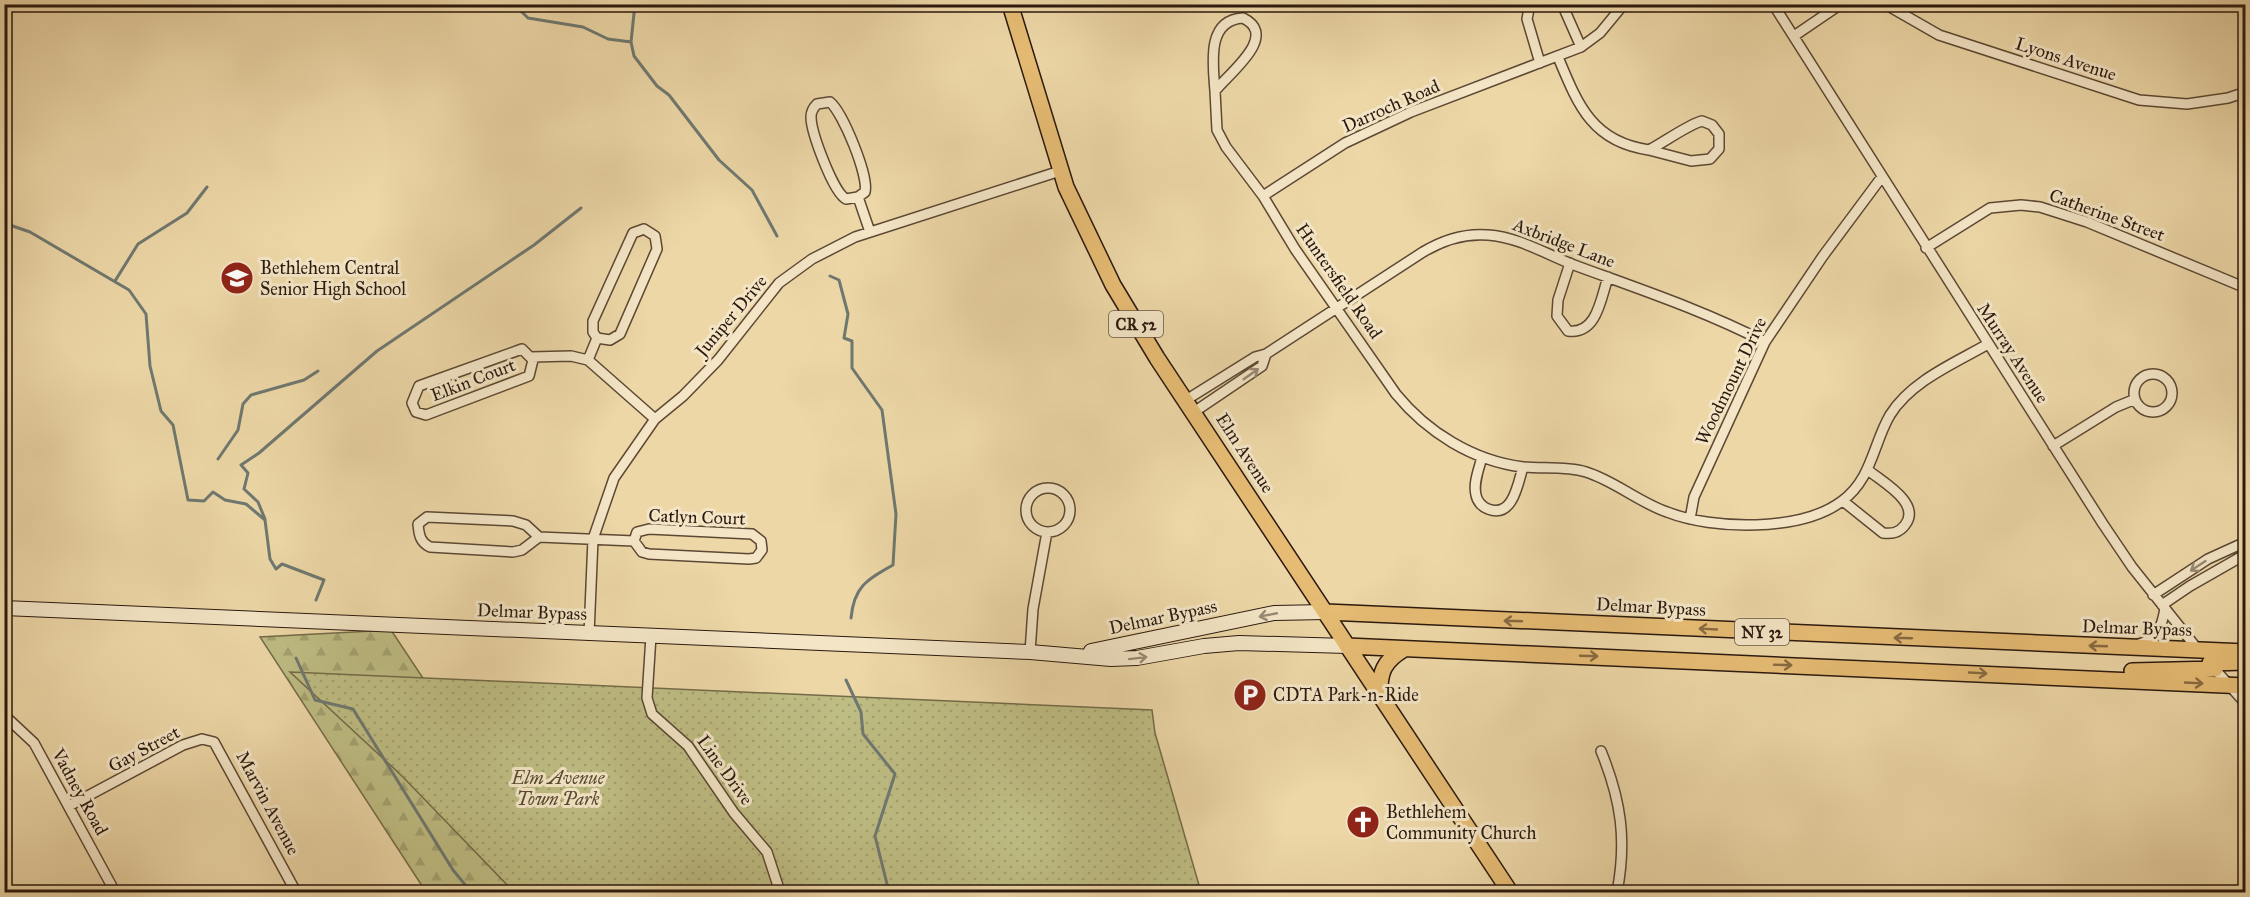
<svg xmlns="http://www.w3.org/2000/svg" width="2250" height="897" font-family="'IM FELL Great Primer',serif">
<style>
.forest{fill:url(#forest-firs);stroke:#746b48;stroke-width:1.5}
.park{fill:url(#park-dots);stroke:#746b48;stroke-width:1.5}
.lines{fill:none;stroke-linecap:round;stroke-linejoin:round}
.stream{stroke:#6f7870;stroke-width:3}
.street-casing{stroke:#5c4834;stroke-width:12}
.secondary-casing{stroke:#2b190e;stroke-width:16}
.primary-casing{stroke:#2b190e;stroke-width:18}
.street{stroke:#f3e5c6;stroke-width:9}
.secondary{stroke:#f3e5c6;stroke-width:14}
.primary{stroke:#e6bc74;stroke-width:15}
.oneway{stroke:#998973}
.oneway2{stroke:#886a41}
.labels{text-anchor:middle;stroke-width:6;stroke-linejoin:round;paint-order:stroke}
.shield{fill:#f3e5c6;stroke:#675645;stroke-width:1.5}
.shield-label{font-size:16px;font-weight:bold;fill:#2b190e}
.street-label{font-size:18px;fill:#2b190e;stroke:#f3e5c6}
.poi-label{font-size:18px;fill:#2b190e;stroke:#f3e5c6;text-anchor:start}
.park-label{font-size:18px;font-style:italic;fill:#574a31;stroke:#f3e5c6}
</style>
<defs>
<pattern id="forest-firs" width="22" height="20" patternUnits="userSpaceOnUse" patternTransform="scale(1.5)"><rect width="22" height="20" fill="#bebd83"/><path d="M5 1l3.5 6h-7zM16 11l3.5 6h-7z" fill="#a3a270"/></pattern>
<pattern id="park-dots" width="8" height="8" patternUnits="userSpaceOnUse" patternTransform="scale(1.5)"><rect width="8" height="8" fill="#bebd83"/><path d="M2 2h.1M6 6h.1" fill="none" stroke="#a3a270" stroke-width="1.8" stroke-linecap="round"/></pattern>
</defs>
<rect width="100%" height="100%" fill="#edd7a7"/>
<filter id="stains"><feTurbulence type="fractalNoise" baseFrequency=".00333" numOctaves="4"/><feColorMatrix values="0 0 0 0 .2 0 0 0 0 .09 0 0 0 0 .02 0 0 0 .5 -.17"/></filter>
<radialGradient id="worn" r=".72"><stop offset=".6" stop-color="#630" stop-opacity="0"/><stop offset="1" stop-color="#630" stop-opacity=".3"/></radialGradient>
<path class="forest" d="M391 630 565 892H426L260 637Z"/>
<path class="park" d="M290 672 1152 710 1155 733 1201 892H514L402 776Z"/>
<g class="lines">
<path class="stream" d="M514 4 528 18 583 27 608 39 631 42
M635 4 631 42 634 56 657 86 669 95 719 160 752 190 777 236
M4 223 30 232 129 290 146 314 150 366 161 411 173 425 188 500 204 501 213 492 225 500 246 504 265 520 270 559 276 569 282 564 324 580 316 600
M830 276 839 280 848 314 844 338 852 341V368L882 410 896 514 893 565C866 580 854 587 851 618
M115 281 138 244 187 213 207 187
M218 459 238 430 243 404 251 395 304 380 318 371
M265 519 258 502 244 489 248 473 241 465 259 453 377 351 534 245 581 208
M296 658 315 700 353 709 453 870 471 892
M846 680 861 712 863 734 895 774 875 836 889 892"/>
<g class="street-casing">
<path id="street" d="M1530 4 1527 19 1540 63
M1562 4 1581 47
M1773 4 2103 524 2132 567 2199 651
M1885 4 1939 35 2139 100 2187 104 2228 98 2246 92
M1243 18C1280 36 1228 74 1215 91 1213 64 1206 20 1243 18Z
M1794 36 1841 4
M1558 57C1578 105 1592 142 1649 150
M1215 91 1217 130 1226 147 1263 196 1295 249 1396 394C1427 432 1473 461 1523 467 1543 469 1565 466 1586 472 1615 481 1638 502 1667 512 1713 530 1801 532 1842 501 1872 479 1873 444 1890 415 1911 381 1955 363 1988 344
M830 102C843 113 869 176 865 192L858 197 846 199C833 192 811 132 811 117 811 111 813 108 817 104Z
M1702 121 1712 125 1719 134V149L1710 159 1691 161 1649 150C1663 143 1689 124 1702 121Z
M1263 196 1345 143 1411 112 1581 47 1600 33 1624 4
M858 197 870 232
M644 229 655 236 657 249 620 334 610 340 597 338 593 332V321L633 233Z
M1926 248 1990 208 2021 205 2040 207 2087 222 2246 288
M1570 263 1558 300 1557 316 1568 331C1597 335 1601 298 1608 277
M522 349 533 360 529 376 426 415 416 412 412 403 419 386Z
M531 357 571 356 588 360 655 419
M588 360 597 338
M2134 393a19 19 0 1 1 38 0a19 19 0 1 1-38 0Z
M1186 400 1255 357 1266 354 1423 252C1443 240 1464 233 1488 235 1518 237 1546 254 1574 265 1639 289 1703 310 1765 342
M1194 412 1262 366 1266 354
M2053 446 2116 407 2133 400
M1482 457C1479 469 1473 483 1476 495 1477 501 1482 507 1488 509 1513 519 1518 483 1523 467
M1026 510a22 22 0 1 1 44 0a22 22 0 1 1-44 0Z
M1843 501 1883 533C1892 534 1899 533 1905 525 1922 503 1882 482 1868 470
M427 517 513 521 526 525 539 537 522 550 513 552 430 547C420 542 419 535 418 524Z
M1690 519 1694 497 1765 342 1823 256 1881 178
M649 529 752 534 761 541 762 550 756 558 749 559 649 554 642 552 634 541 637 532Z
M539 537 634 541
M2153 595 2208 559 2241 544H2246
M2162 605 2190 586 2246 554
M589 634 593 539 614 478 655 419 683 396 718 360 779 283 812 259 855 237 1060 171
M651 636 647 698 652 714 688 746 734 813 767 852 780 892
M2139 644C2158 638 2162 627 2165 608
M1030 652 1033 609 1047 532
M2212 666 2246 704
M4 715 34 743 115 892
M1601 751C1621 800 1627 840 1617 892
M69 806 183 745 202 739 214 742 296 892"/>
</g>
<g class="secondary-casing">
<path id="secondary" d="M4 608 1030 652 1111 659 1137 658 1204 646 1239 643 1347 646
M1091 651 1274 613 1326 612"/>
</g>
<g class="primary-casing">
<path id="primary" d="M1010 4 1066 187 1113 285 1157 358 1510 892
M1326 612 2246 652
M1347 646 2246 686
M2210 663 2246 662
M2132 671 2215 669
M1380 696C1379 672 1384 661 1404 649"/>
</g>
<use href="#street" class="street"/>
<use href="#secondary" class="secondary"/>
<use href="#primary" class="primary"/>
</g>
<defs><path id="oneway-shaft" d="M-6 0H5M1.5-3L5.5 0L1.5 3" fill="none" stroke-width="1.6" stroke-linecap="round" stroke-linejoin="round" transform="scale(1.5)"/></defs>
<g class="oneway">
<use href="#oneway-shaft" transform="translate(1251 374) rotate(-35)"/>
<use href="#oneway-shaft" transform="translate(2198 566) rotate(147)"/>
<use href="#oneway-shaft" transform="translate(1268 615) rotate(169)"/>
<use href="#oneway-shaft" transform="translate(1138 658) rotate(-7)"/>
</g>
<g class="oneway2">
<use href="#oneway-shaft" transform="translate(1513 621) rotate(-178)"/>
<use href="#oneway-shaft" transform="translate(1708 629) rotate(-177)"/>
<use href="#oneway-shaft" transform="translate(1903 638) rotate(-178)"/>
<use href="#oneway-shaft" transform="translate(2098 646) rotate(-178)"/>
<use href="#oneway-shaft" transform="translate(1589 656) rotate(2)"/>
<use href="#oneway-shaft" transform="translate(1783 665) rotate(2)"/>
<use href="#oneway-shaft" transform="translate(1978 673) rotate(3)"/>
<use href="#oneway-shaft" transform="translate(2194 683) rotate(3)"/>
</g>
<defs>
<g id="school-disc" transform="scale(1.725)"><circle r="9.5" fill="#8f2418" stroke="#f3e5c6"/><path d="M0-5L7-2L0 1L-7-2ZM-4 1L0 2.5L4 1V4Q0 6-4 4Z" fill="#fff"/></g>
<g id="parking-disc" transform="scale(1.725)"><circle r="9.5" fill="#8f2418" stroke="#f3e5c6"/><path d="M-3.5-5.5H1a3.5 3.5 0 0 1 0 7H-1V5.5H-3.5ZM-1-3.4V-.6H.8a1.4 1.4 0 0 0 0-2.8Z" fill="#fff"/></g>
<g id="church-disc" transform="scale(1.725)"><circle r="9.5" fill="#8f2418" stroke="#f3e5c6"/><path d="M-1.2-6h2.4v3.5h3.3v2.4h-3.3V6h-2.4V-.1h-3.3v-2.4h3.3Z" fill="#fff"/></g>
</defs>
<g fill-rule="evenodd">
<use href="#school-disc" x="237" y="278"/>
<use href="#parking-disc" x="1250" y="695"/>
<use href="#church-disc" x="1363" y="822"/>
</g>
<g class="labels">
<g class="shield">
<rect x="1109" y="311" width="54" height="26" rx="4.5"/>
<rect x="1735" y="619" width="54" height="26" rx="4.5"/>
</g>
<g class="shield-label">
<text x="1136" y="330">CR 52</text>
<text x="1762" y="638">NY 32</text>
</g>
<g class="street-label">
<text transform="translate(2066 59) rotate(18)" y="6">Lyons Avenue</text>
<text transform="translate(1391 106) rotate(-24)" y="6">Darroch Road</text>
<text transform="translate(2107 215) rotate(20)" y="6">Catherine Street</text>
<text transform="translate(1564 243) rotate(21)" y="6">Axbridge Lane</text>
<text transform="translate(1339 281) rotate(55)" y="6">Huntersfield Road</text>
<text transform="translate(731 316) rotate(-50)" y="6">Juniper Drive</text>
<text transform="translate(2013 353) rotate(57)" y="6">Murray Avenue</text>
<text transform="translate(473 380) rotate(-21)" y="6">Elkin Court</text>
<text transform="translate(1731 381) rotate(-64)" y="6">Woodmount Drive</text>
<text transform="translate(1245 453) rotate(57)" y="6">Elm Avenue</text>
<text transform="translate(697 517) rotate(2)" y="6">Catlyn Court</text>
<text transform="translate(1651 607) rotate(3)" y="6">Delmar Bypass</text>
<text transform="translate(532 612) rotate(2)" y="6">Delmar Bypass</text>
<text transform="translate(1163 617) rotate(-12)" y="6">Delmar Bypass</text>
<text transform="translate(2137 628) rotate(2)" y="6">Delmar Bypass</text>
<text transform="translate(144 749) rotate(-28)" y="6">Gay Street</text>
<text transform="translate(725 770) rotate(54)" y="6">Line Drive</text>
<text transform="translate(80 792) rotate(61)" y="6">Vadney Road</text>
<text transform="translate(268 803) rotate(62)" y="6">Marvin Avenue</text>
</g>
<g class="poi-label">
<text x="260" y="274">Bethlehem Central<tspan x="260" dy="21">Senior High School</tspan></text>
<text x="1273" y="701">CDTA Park-n-Ride</text>
<text x="1386" y="818">Bethlehem<tspan x="1386" dy="21">Community Church</tspan></text>
</g>
<g class="park-label">
<text x="558" y="784">Elm Avenue<tspan x="558" dy="21">Town Park</tspan></text>
</g>
</g>
<rect width="2250" height="897" fill="none" stroke="#edd7a7" stroke-width="24"/>
<rect x="6" y="6" width="2238" height="885" fill="none" stroke="#2b190e" stroke-width="3"/>
<rect x="12" y="12" width="2226" height="873" fill="none" stroke="#2b190e" stroke-width="1.5"/>
<rect width="100%" height="100%" filter="url(#stains)"/>
<rect width="100%" height="100%" fill="url(#worn)"/>
</svg>
